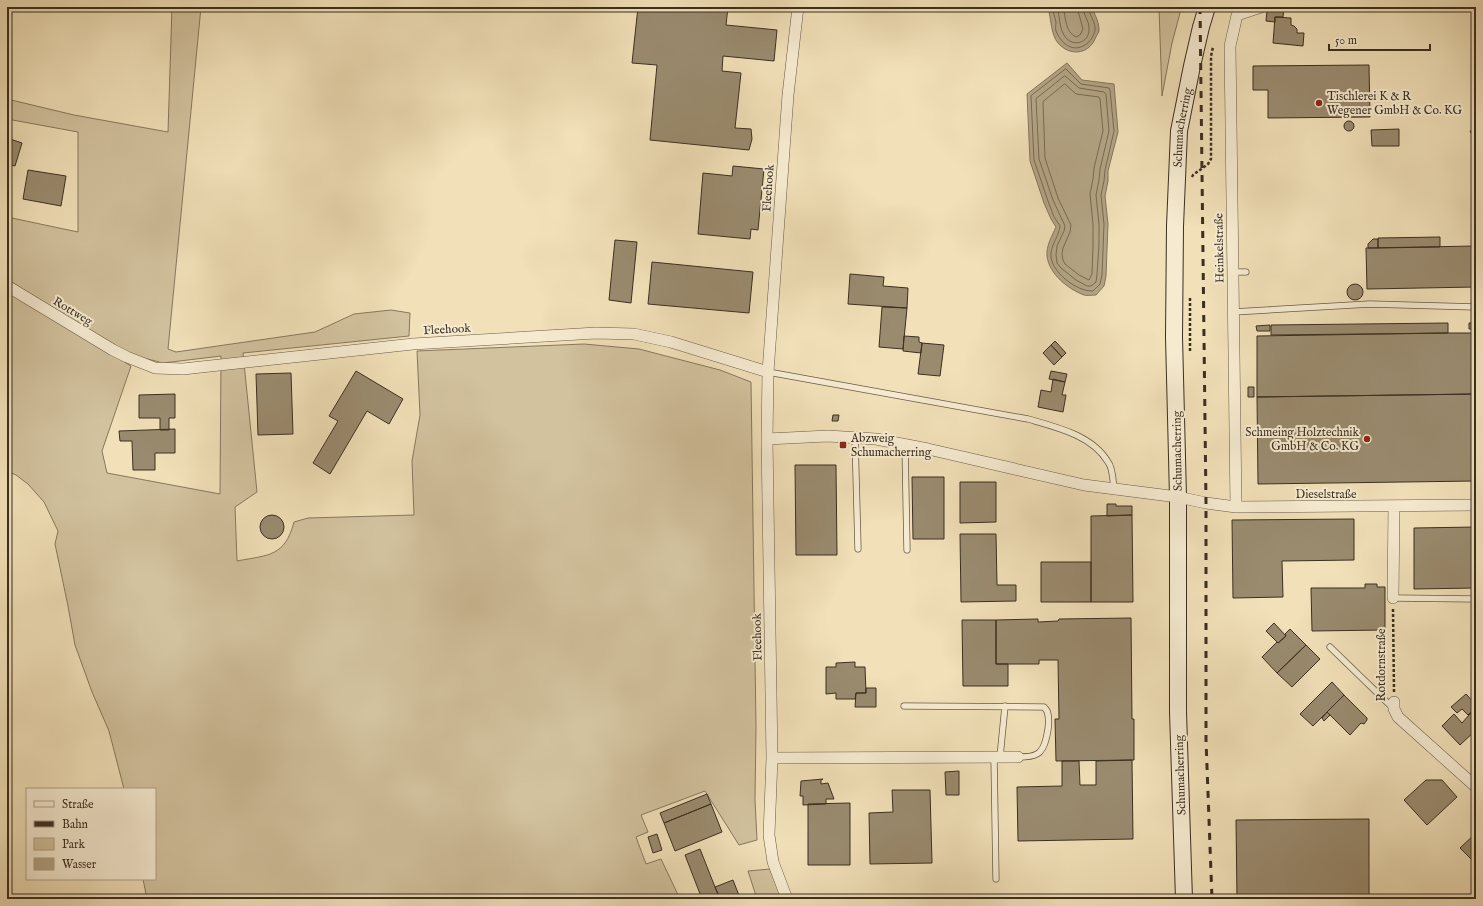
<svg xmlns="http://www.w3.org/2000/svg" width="1483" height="906" font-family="'IM FELL English',serif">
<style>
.green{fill:#d2c29e;stroke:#86785f}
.water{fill:#b3a484;stroke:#83755c}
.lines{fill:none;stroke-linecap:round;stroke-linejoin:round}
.shore{stroke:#776a52;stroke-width:1}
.building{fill:#9a8b6f;stroke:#3b2f20}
.service-casing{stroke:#685b46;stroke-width:7}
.minor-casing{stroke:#685b46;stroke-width:12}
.secondary-casing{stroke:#3b2f20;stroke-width:18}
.path{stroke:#3b2f20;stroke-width:2.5;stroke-dasharray:3 2;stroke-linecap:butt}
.service{stroke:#f6ebd1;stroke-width:5.5}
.minor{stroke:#f6ebd1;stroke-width:11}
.secondary{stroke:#f6ebd1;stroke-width:16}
.rail{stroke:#3b2f20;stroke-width:3;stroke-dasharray:7 7;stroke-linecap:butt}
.poi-dot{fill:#8f2418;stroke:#f6ebd1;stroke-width:1.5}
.labels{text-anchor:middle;stroke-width:4;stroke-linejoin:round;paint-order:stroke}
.poi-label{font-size:12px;fill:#3b2f20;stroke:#f6ebd1;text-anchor:start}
.street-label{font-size:12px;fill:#3b2f20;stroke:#f6ebd1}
</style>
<rect width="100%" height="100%" fill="#f1e0b8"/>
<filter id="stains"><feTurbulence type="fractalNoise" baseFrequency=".005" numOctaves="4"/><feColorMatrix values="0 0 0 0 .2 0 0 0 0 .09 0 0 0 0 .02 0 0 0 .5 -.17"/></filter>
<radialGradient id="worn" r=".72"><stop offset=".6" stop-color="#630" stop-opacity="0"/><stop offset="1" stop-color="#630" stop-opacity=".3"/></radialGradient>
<path class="green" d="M172 7H201L168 349 176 352 315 332 354 314 391 310 410 313 409 336 243 353 257 492 235 507 237 561C268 555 285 557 294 522L308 518 414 515 412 461 420 415 417 351 584 344 639 349 720 370 751 382 756 727 755 800 757 840 739 845 705 791 641 815 648 832 636 837 646 864 661 859 680 899H147L143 879H155V789H124L109 731 92 692 75 645 68 606 55 544 58 531 44 502 28 484 16 475 7 471V290L131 366 102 451 107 473 220 494 221 356 163 363 132 355 107 343 7 279V217L78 232V132L7 119V99L74 115 168 132Z
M1159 7H1180V13L1172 43 1162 96Z
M770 869 782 899H757L748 871Z"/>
<path class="water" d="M1048 7H1091C1095 14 1099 22 1099 30 1099 33 1096 36 1095 39 1088 55 1069 56 1058 43 1051 35 1051 18 1048 7Z
M1067 63 1082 80 1114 84 1118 132 1108 171V181L1105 196 1108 224 1106 276 1104 286 1096 295C1092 295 1087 296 1084 295 1068 289 1049 274 1047 256 1046 246 1052 236 1056 227L1051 219 1044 203 1030 161 1027 94Z"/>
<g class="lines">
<path class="shore" d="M1052 7C1053 12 1055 17 1056 22 1056 25 1055 28 1056 31 1061 43 1072 53 1085 45 1089 43 1094 36 1095 30 1096 22 1089 15 1088 7
M1057 7C1060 16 1059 27 1064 35 1071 48 1090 44 1089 28 1089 20 1083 15 1083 7
M1063 7C1066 18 1065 32 1076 37L1080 35 1083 29 1077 7
M1066 69 1081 84 1109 88 1110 90 1114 131 1105 170 1104 181 1101 195 1104 224 1102 275 1100 284 1093 291C1077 292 1049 271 1051 253 1052 243 1059 236 1060 226L1054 217 1048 201 1034 160 1031 96Z
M1065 76 1079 88 1104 92 1106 94 1109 131 1100 169 1099 180 1096 195 1099 224V245L1097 275 1096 282 1091 286H1087L1076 280 1061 268 1057 263 1056 255 1057 246 1064 231 1065 226 1053 200 1039 159 1036 99Z
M1065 84 1076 94 1099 97 1100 99 1103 131 1094 168 1093 179 1090 194 1093 224V245L1092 274 1089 280 1079 275 1065 264 1063 260 1062 254 1063 248 1070 232 1071 225 1058 198 1045 158 1043 102Z"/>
</g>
<path class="building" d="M638 7H728L726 25 777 30 774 61 723 56 722 71 741 73 735 128 751 129 752 139 749 150 650 140 657 65 632 63Z
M1281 7H1284L1283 17H1275V22L1266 21 1267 11Z
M1275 17 1291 18V25L1294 26 1297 29V33H1304L1303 46 1273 43Z
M1369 65 1370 117 1268 118V90H1253V66Z
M1344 126a5 5 0 1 1 10 0a5 5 0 1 1-10 0Z
M1475 124 1476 125V136L1470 132Z
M1399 129V146H1372L1371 130Z
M7 138 22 143 15 166 7 164Z
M733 166 764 169 758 230 751 229 750 239 698 234 703 173 732 176Z
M28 170 66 176 61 206 23 199Z
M1440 237V247L1378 248V238Z
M1373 239H1378V248H1368V244Z
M615 240 637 242 631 303 609 300Z
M1476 246V287L1367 289 1366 248Z
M652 262 753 272 749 313 648 304Z
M850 274 884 277 883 286 908 288 907 308 848 304Z
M1347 292a8 8 0 1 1 16 0a8 8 0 1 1-16 0Z
M882 307 907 308 903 349 879 347Z
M1448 323V333L1271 335V325Z
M1469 323H1476V329H1469Z
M1270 325V331H1257L1256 326Z
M1448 333H1476V394L1257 397V336Z
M904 336 919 337V342L922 343 921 353 903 351Z
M1055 341 1066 353 1062 357 1051 345Z
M922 343 944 345 940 376 918 374Z
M1051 345 1062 357 1054 365 1043 353Z
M356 371 403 399 389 424 367 411 330 474 313 463 338 421 329 416Z
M1051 371 1067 374 1065 382 1049 379Z
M291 373 293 434 258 435 256 374Z
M1053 379 1065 382 1062 395H1066L1063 412 1038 407 1041 390 1051 392Z
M1248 387H1254V397H1248Z
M175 394V418H169V430H160V418H139V395Z
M1476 394V481L1258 484 1257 397Z
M833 415H839L838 421H832Z
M175 429V453H155V470H133L132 441H120L119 431Z
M795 465H836L837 555H796Z
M912 477H944V539H913Z
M960 482H996V522L960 523Z
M1107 504H1116V506H1132V515L1107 516Z
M1132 515 1133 602H1091V516Z
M260 527a12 12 0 1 1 24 0a12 12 0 1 1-24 0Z
M1354 519V560L1282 561 1283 597 1233 598 1232 520Z
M1476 527V588L1414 589V528Z
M960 534H996L997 585H1016V601L961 602Z
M1041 562H1091V602H1041Z
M1365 584H1377V587H1385V630L1312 631 1311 588H1365Z
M1131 618 1132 719H1134V760L1056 761 1055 719H1059L1058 660H1039V664H996V620L1038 619V622L1058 621 1059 619Z
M962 620H996V664H1008V686H963Z
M1274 623 1286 636 1278 643 1266 631Z
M1290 629 1306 645 1277 673 1262 657 1277 642 1278 643 1286 636 1285 634Z
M1306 645 1320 659 1292 687 1277 673Z
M855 662V667H865L866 693H856L855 699H836V693L826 694V667H836V663Z
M1332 682 1344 695 1313 726 1300 714Z
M866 688H876V707H855L856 693H866Z
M1466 694 1476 705V707L1468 715 1462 709 1457 713 1451 707Z
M1344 695 1367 718V720L1364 724 1361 723 1350 735 1327 712Z
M1476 707V730L1460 745 1442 726 1454 714 1462 723Z
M1327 712 1330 715 1324 721 1322 718Z
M1132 760 1133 839 1018 841 1017 787 1062 786V761H1079L1080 785H1096V761Z
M959 771V795H946L945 772Z
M823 779 821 780V784L828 783 834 799H826V804L803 805V796H800L801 781Z
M1426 780H1442L1457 797 1427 825 1404 800Z
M892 790H930L932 863 870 864 869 813 893 812Z
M707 794 711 804 664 823 660 813Z
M850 803V865H808V804Z
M711 804 722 832 675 851 664 823Z
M1369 819V899H1237L1236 820Z
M1476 833V864L1460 848Z
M657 834 662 850 653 853 648 837Z
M700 849 715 887 720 899H702L685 855Z
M733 880 740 898 720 899 715 887Z"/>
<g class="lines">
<g class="service-casing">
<path id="service" d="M1232 272H1246
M1233 312 1370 304 1476 307
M768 372 1028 419C1056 427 1092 435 1108 462 1113 468 1113 481 1114 489
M855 437 858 549
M905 445 907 550
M1393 598 1476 599
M1330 647 1394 709
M904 706 1044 707C1046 709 1048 712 1048 715 1050 725 1046 750 1037 754 1032 757 1023 757 1018 757
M994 757 996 879
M1000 757 1005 706"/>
</g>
<g class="minor-casing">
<path id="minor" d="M7 286 113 350 127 357 155 368 183 369 413 344 596 333 634 334 671 342 768 372
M767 439 828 436 876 439 928 449 1084 485 1178 497 1206 503 1236 507 1476 505
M1236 507 1230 46 1237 15 1261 7
M1393 598 1394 506
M1394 702V709L1398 717 1476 787
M772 758 1018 757
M787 899 773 862 769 835 772 758 767 439 768 372 788 95 798 7"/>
</g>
<g class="secondary-casing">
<g id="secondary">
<path id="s1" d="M1184 899 1178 712V497L1174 337 1175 226 1179 131 1192 66 1201 27 1207 7"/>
</g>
</g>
<path class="path" d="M1192 177 1193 175 1208 164 1211 159V56L1213 47
M1190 351V296
M1393 609 1394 692"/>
<use href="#service" class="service"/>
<use href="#minor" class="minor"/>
<use href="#secondary" class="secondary"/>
<path class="rail" d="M1200 7 1206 503V740L1212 899"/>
</g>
<g class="poi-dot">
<circle cx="1319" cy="103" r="4"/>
<circle cx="1367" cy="439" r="4"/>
<rect x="839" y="441" width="8" height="8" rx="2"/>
</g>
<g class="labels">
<g class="poi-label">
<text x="1327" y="100">Tischlerei K &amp; R<tspan x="1327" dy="14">Wegener GmbH &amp; Co. KG</tspan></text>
<text x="1359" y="436" text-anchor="end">Schmeing Holztechnik<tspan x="1359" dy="14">GmbH &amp; Co. KG</tspan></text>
<text x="851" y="442">Abzweig<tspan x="851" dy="14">Schumacherring</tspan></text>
</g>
<g class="street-label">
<text dy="4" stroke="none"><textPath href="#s1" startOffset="772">Schumacherring</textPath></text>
<text transform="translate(768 188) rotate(-86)" y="4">Fleehook</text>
<text transform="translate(1219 248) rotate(-91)" y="4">Heinkelstraße</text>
<text transform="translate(73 311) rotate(31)" y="4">Rottweg</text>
<text transform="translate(447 329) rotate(-3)" y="4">Fleehook</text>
<text transform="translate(1177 451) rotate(-91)" y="4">Schumacherring</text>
<text x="1326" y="498">Dieselstraße</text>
<text transform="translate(757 637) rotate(-91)" y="4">Fleehook</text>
<text transform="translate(1381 665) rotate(-90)" y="4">Rotdornstraße</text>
<text transform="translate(1180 775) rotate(-92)" y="4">Schumacherring</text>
</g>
</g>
<rect width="1483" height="906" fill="none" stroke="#f1e0b8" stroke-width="24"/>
<rect x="8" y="8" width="1467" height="890" fill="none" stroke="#3b2f20" stroke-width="2"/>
<rect x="12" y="12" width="1459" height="882" fill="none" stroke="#3b2f20"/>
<rect x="26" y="788" width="130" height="92" fill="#f6ebd1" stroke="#aba08a"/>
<rect x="34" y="801" width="20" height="6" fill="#f6ebd1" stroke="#aba08a"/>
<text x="62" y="808" font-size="12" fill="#3b2f20">Straße</text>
<rect x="34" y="821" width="20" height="6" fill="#3b2f20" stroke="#aba08a"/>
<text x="62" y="828" font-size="12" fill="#3b2f20">Bahn</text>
<rect x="34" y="838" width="20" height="12" fill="#d2c29e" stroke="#aba08a"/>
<text x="62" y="848" font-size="12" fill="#3b2f20">Park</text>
<rect x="34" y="858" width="20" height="12" fill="#b3a484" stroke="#aba08a"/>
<text x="62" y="868" font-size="12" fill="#3b2f20">Wasser</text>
<path d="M1329 44v6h101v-6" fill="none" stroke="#3b2f20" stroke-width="2"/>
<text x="1335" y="44" font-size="12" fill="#3b2f20" stroke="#f6ebd1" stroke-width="3" paint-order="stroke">50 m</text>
<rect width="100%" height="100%" filter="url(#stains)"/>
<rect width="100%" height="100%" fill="url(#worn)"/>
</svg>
